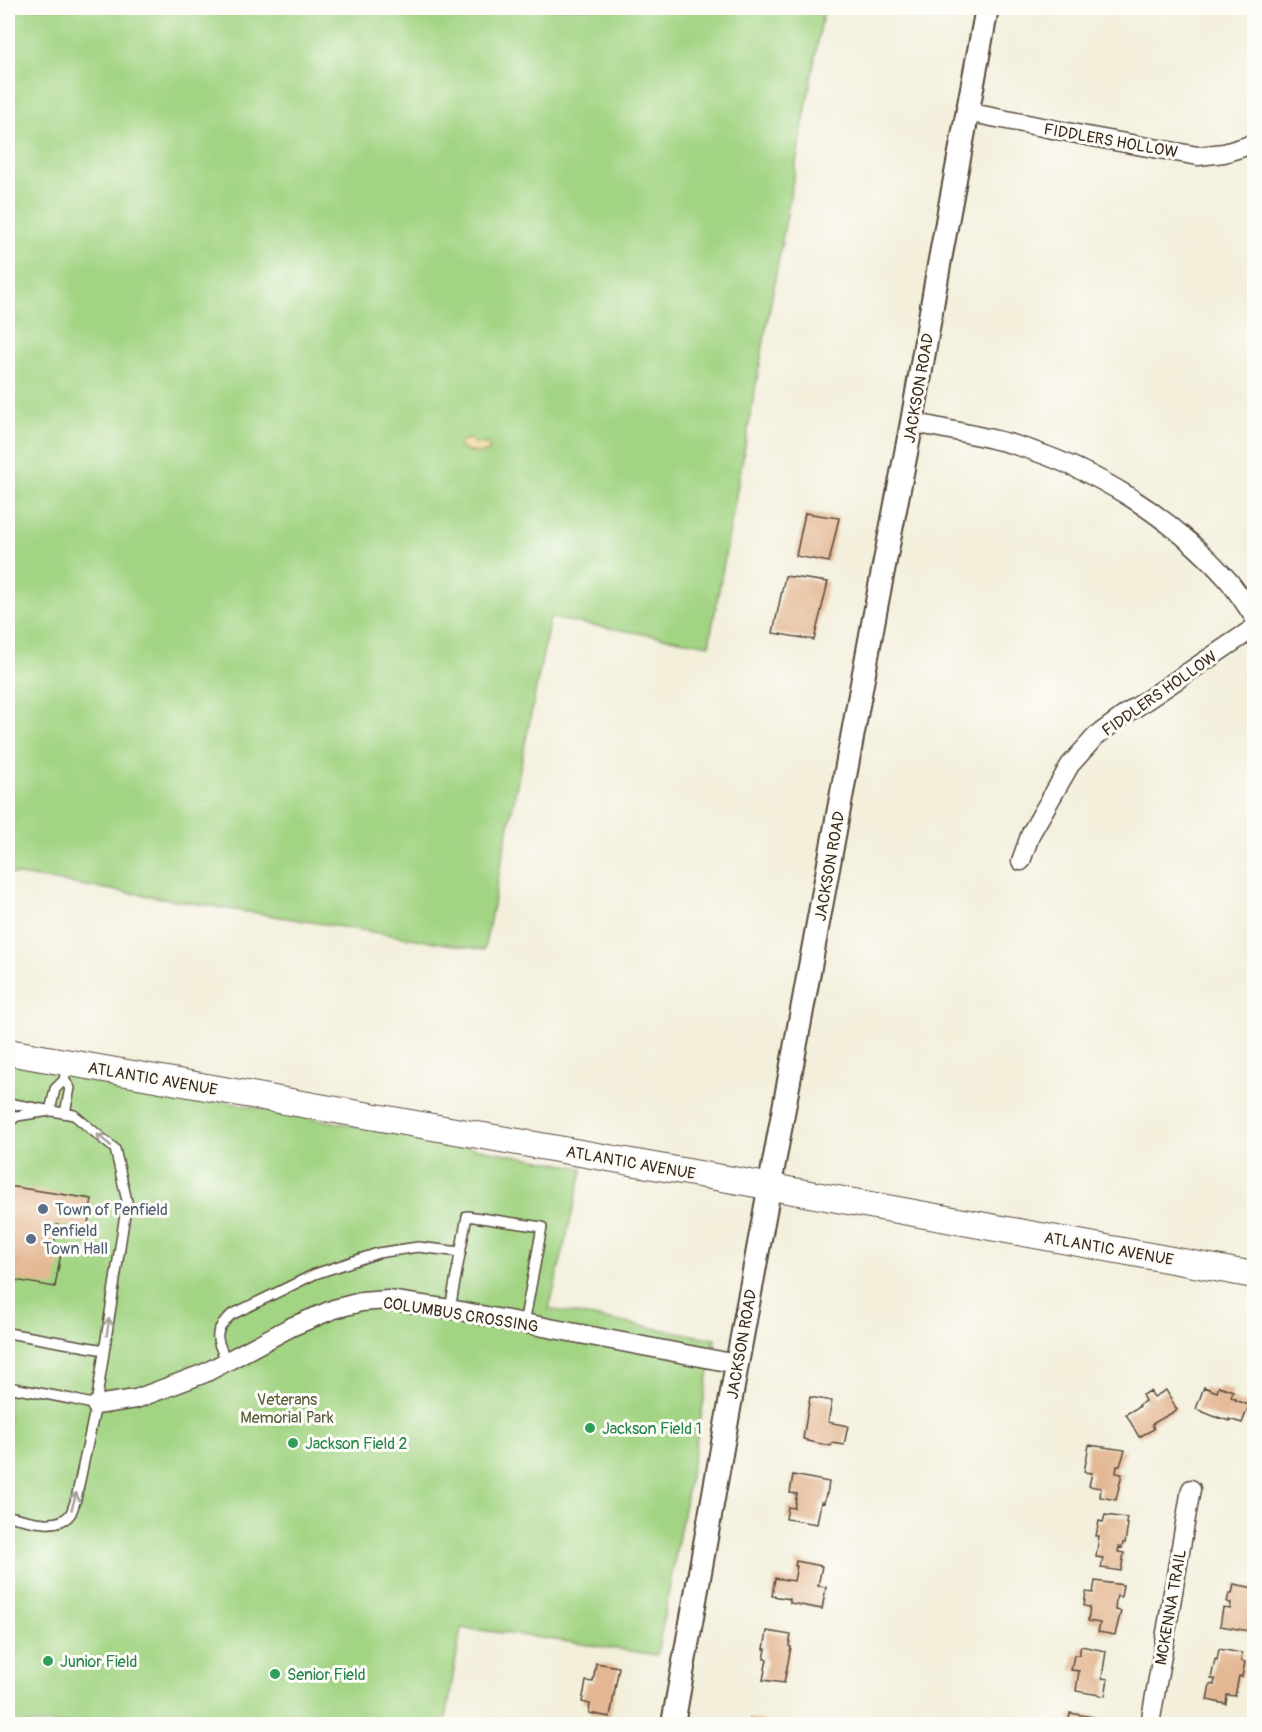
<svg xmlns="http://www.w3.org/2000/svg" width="1262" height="1732" font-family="Pangolin,sans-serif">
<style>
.green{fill:#a3d483;stroke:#6f7f50;stroke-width:1.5}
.sand{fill:#eeda9e;stroke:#94825e;stroke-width:1.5}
.building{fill:#e3b793}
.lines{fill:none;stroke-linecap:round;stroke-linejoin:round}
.service-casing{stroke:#57483a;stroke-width:12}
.minor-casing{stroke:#57483a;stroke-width:21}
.tertiary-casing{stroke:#57483a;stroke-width:26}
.secondary-casing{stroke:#57483a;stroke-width:28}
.service{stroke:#fff;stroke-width:9}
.minor{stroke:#fff;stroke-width:18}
.tertiary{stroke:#fff;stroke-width:22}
.secondary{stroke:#fff;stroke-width:26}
.oneway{stroke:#a79f9a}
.service-dot{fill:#5c6f8a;stroke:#fdfcf7;stroke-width:2}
.leisure-dot{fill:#2e9e5b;stroke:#fdfcf7;stroke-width:2}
.labels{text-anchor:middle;stroke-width:6;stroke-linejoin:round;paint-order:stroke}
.street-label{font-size:16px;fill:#3b2a1e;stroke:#fdfcf7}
.service-label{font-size:16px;fill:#4e5e75;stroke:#fdfcf7;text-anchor:start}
.park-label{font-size:16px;fill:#5a5d3c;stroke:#fdfcf7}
.leisure-label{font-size:16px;fill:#27864d;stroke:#fdfcf7;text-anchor:start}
</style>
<rect width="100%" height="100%" fill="#fdfcf7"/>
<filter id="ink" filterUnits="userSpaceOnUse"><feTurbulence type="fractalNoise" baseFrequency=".0167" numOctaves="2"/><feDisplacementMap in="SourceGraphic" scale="12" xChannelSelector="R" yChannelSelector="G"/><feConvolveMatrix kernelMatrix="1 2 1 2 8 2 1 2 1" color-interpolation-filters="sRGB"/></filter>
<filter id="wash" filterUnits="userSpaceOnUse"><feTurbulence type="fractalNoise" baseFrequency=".008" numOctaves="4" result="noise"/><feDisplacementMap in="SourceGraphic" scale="24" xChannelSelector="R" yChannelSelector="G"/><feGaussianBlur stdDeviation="1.35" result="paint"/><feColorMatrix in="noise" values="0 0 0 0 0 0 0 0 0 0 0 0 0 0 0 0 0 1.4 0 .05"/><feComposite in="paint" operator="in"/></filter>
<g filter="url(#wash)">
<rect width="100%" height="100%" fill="#f3efdb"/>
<path class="green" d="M8 8H824L709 645 550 618 484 950 8 873Z
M8 1062 583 1168 549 1309 715 1339 657 1655 521 1635 461 1628 445 1724H8Z"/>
<path class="sand" d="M471 439 475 443 488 444 490 449C481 458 470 451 459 448V443L464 440Z"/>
<g id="blocks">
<path class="building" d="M805 513 839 518 829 562 796 556Z
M785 576 828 582 814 640 773 633Z
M8 1186 92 1199 87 1230 57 1225 53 1251 61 1253 55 1287 8 1279 11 1248 8 1247 10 1220H8Z
M1219 1386 1233 1391 1231 1397 1236 1399 1235 1400 1249 1405 1242 1423 1229 1419V1421L1218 1417V1418L1196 1409 1204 1387 1217 1392Z
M1166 1390 1177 1410 1152 1424 1154 1429 1139 1437 1126 1414 1140 1406 1139 1405 1145 1401 1142 1395 1150 1391 1154 1397Z
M810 1397 832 1401 828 1422 848 1426 844 1445 832 1443 831 1446 807 1441V1440L803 1439Z
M1089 1445 1125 1450 1120 1466H1117L1116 1473 1122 1474 1116 1500 1100 1497 1101 1488 1089 1486 1092 1473 1084 1472Z
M793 1475 829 1482 827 1494H826L824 1503 821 1502 817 1524 786 1519 788 1507 794 1508 797 1494 790 1493Z
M1105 1515 1127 1518 1126 1523 1128 1524 1125 1543H1123L1122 1548 1119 1547 1118 1552 1124 1553 1121 1571 1101 1568 1103 1558 1096 1557 1099 1536H1096L1099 1521 1103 1522Z
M796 1561 822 1566 818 1586 826 1587 822 1609 790 1603V1599L772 1596 775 1578 794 1581 797 1566H795Z
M1095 1581 1123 1585 1121 1597 1117 1596 1116 1599 1115 1610 1121 1611 1115 1635 1098 1632 1100 1623 1088 1621 1090 1607 1084 1606 1086 1592 1093 1593Z
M1234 1584 1254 1588V1616L1252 1615 1249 1631 1220 1626 1223 1608 1230 1609 1231 1603 1227 1602 1229 1594H1232Z
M767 1631 791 1635 789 1646 791 1647 784 1683 763 1680 767 1659H764L766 1649H764Z
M1081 1646 1106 1651 1102 1678 1108 1679 1105 1696 1076 1691 1079 1671 1071 1670 1074 1655H1079Z
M1219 1649 1242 1653 1241 1661 1245 1662 1242 1677 1239 1676 1235 1696 1227 1695 1226 1704 1207 1700 1210 1684 1214 1685 1215 1679H1211L1215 1659 1217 1660Z
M596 1663 619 1667 610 1717 589 1713 590 1704 582 1702 586 1681 593 1682Z
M1070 1713 1099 1718 1098 1724H1068Z
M750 1719 774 1723V1724H749Z"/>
</g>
</g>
<g filter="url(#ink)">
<use href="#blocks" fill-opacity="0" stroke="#57483a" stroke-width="1.5"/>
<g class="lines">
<g class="service-casing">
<path id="service" d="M64 1080 70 1088 65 1113
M8 1103 74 1115 115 1149 127 1201 96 1405 76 1499C74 1504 73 1509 71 1513 59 1532 25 1519 8 1516
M8 1123 17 1116 50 1111 55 1089 64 1080 67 1065
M450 1309 467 1216 542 1227 524 1324
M8 1333 104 1350
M227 1362C217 1340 211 1333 231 1315L315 1274 378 1253 418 1247 461 1252
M8 1387 71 1399 96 1405"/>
</g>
<g class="minor-casing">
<path id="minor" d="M967 112 1092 137 1198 156 1224 153 1247 146 1254 142
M912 422C946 430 981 435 1015 445 1096 469 1171 516 1228 580 1237 591 1246 605 1254 617
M1021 861 1031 833 1070 765 1096 736 1126 714 1254 628
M96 1405 136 1399 205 1373 291 1327 334 1309 361 1302 388 1300 450 1309 737 1364
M1150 1724 1191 1489"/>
</g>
<g class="tertiary-casing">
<path id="tertiary" d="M673 1724 737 1364 877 602 912 422 939 265 987 8"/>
</g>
<g class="secondary-casing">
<path id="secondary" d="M8 1052 750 1183 1254 1275"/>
</g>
<use href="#service" class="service"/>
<use href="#minor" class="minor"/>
<use href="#tertiary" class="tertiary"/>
<use href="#secondary" class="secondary"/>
</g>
<defs><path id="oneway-shaft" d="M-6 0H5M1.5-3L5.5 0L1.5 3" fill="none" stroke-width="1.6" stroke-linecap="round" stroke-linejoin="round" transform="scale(1.5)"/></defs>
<g class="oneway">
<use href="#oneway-shaft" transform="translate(104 1140) rotate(-140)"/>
<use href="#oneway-shaft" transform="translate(108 1327) rotate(-81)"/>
<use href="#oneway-shaft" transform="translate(74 1501) rotate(-74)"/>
</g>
</g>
<g class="service-dot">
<circle cx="43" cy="1209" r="6"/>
<circle cx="31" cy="1239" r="6"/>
</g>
<g class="leisure-dot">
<circle cx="590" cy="1428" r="6"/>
<circle cx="293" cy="1443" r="6"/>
<circle cx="48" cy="1661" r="6"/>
<circle cx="275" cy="1674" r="6"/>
</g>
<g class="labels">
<g class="street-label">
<text transform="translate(1111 140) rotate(10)" y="6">FIDDLERS HOLLOW</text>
<text transform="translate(918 388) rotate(-80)" y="6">JACKSON ROAD</text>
<text transform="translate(1159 693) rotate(-35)" y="6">FIDDLERS HOLLOW</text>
<text transform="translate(829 866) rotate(-80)" y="6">JACKSON ROAD</text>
<text transform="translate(153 1078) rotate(10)" y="6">ATLANTIC AVENUE</text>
<text transform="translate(631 1162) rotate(10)" y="6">ATLANTIC AVENUE</text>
<text transform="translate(1109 1248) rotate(10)" y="6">ATLANTIC AVENUE</text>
<text transform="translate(461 1314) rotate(9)" y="6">COLUMBUS CROSSING</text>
<text transform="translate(741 1344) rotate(-80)" y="6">JACKSON ROAD</text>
<text transform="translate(1170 1607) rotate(-80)" y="6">MCKENNA TRAIL</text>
</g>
<g class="service-label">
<text x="55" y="1215">Town of Penfield</text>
<text x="43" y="1236">Penfield<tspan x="43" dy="18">Town Hall</tspan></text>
</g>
<g class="park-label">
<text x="287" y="1405">Veterans<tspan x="287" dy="18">Memorial Park</tspan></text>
</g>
<g class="leisure-label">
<text x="602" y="1434">Jackson Field 1</text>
<text x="305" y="1449">Jackson Field 2</text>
<text x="60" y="1667">Junior Field</text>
<text x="287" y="1680">Senior Field</text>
</g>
</g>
<rect width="1262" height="1732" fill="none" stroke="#fdfcf7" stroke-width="30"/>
</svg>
